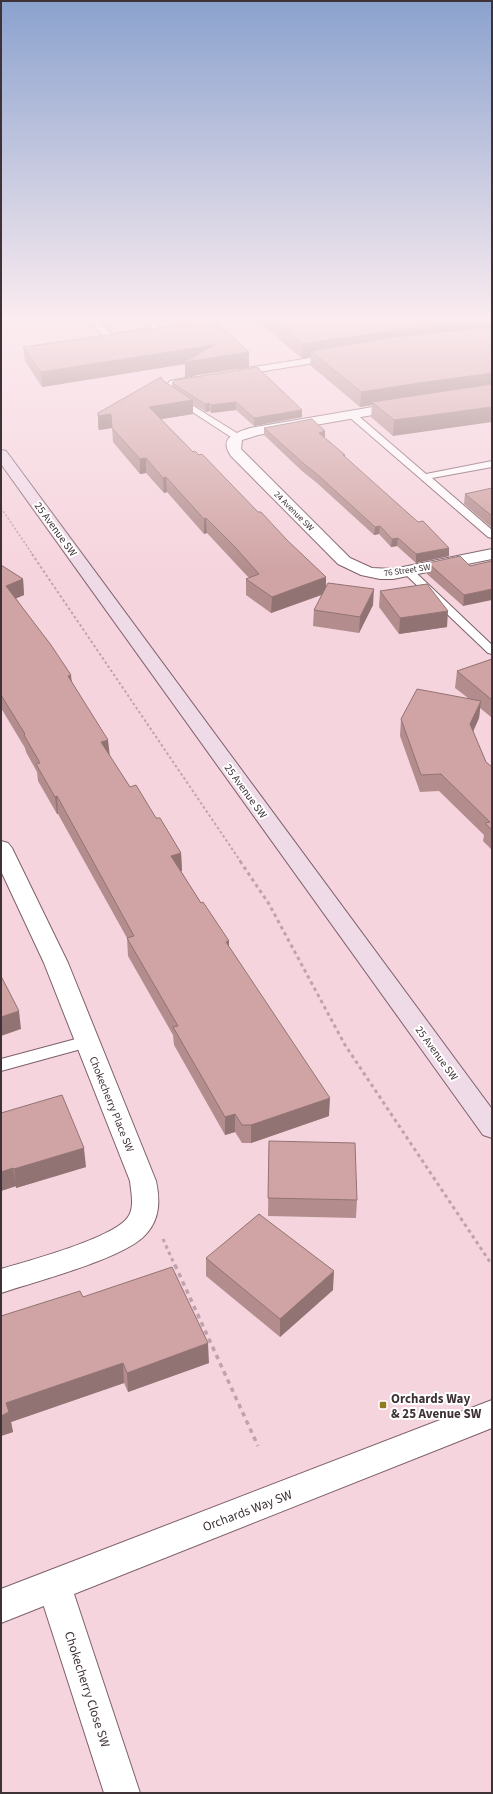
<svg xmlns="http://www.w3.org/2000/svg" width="493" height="1794" font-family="'Source Sans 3',sans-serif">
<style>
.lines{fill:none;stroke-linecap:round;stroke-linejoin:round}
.service-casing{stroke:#7d6069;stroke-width:2}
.minor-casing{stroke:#7d6069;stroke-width:2}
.tertiary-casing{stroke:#7d6069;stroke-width:2}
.secondary-casing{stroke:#7d6069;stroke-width:2}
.path-far3{stroke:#bfa3ab;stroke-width:1.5;stroke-dasharray:2 2;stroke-linecap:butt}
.path-far2{stroke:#bfa3ab;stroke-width:2;stroke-dasharray:2.5 2.5;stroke-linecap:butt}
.path-far1{stroke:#bfa3ab;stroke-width:3;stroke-dasharray:3.5 3.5;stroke-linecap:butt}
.path{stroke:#bfa3ab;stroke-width:3.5;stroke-dasharray:4.5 4.5;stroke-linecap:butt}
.service{fill:#fff;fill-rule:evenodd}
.minor{fill:#fff;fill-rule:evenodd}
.tertiary{fill:#fff;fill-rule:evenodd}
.secondary{fill:#efdae8;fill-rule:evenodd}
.wall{fill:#b38d8d}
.shaded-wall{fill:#927373}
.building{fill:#d0a4a4;stroke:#927373}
.poi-dot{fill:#8f7c22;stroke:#fff;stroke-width:1.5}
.labels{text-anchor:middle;stroke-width:4;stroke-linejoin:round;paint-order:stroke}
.far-street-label{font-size:9px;fill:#3f3236;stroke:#fff}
.street-label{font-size:11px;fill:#3f3236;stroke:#fff}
.near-poi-label{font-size:13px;font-weight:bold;fill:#3f3236;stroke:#fff;text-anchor:start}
.near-street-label{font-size:13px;fill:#3f3236;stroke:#fff}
</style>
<rect width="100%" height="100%" fill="#f6d4de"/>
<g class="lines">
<g class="service-casing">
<path id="service" d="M88 319H97L111 334 152 328 144 319H153L162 330 158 332 109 339H106Z
M329 355 333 358 332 360 241 375 237 372 241 369Z
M191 377 194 378V382L176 385 171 392 240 435 242 437 240 439H234L163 393V390L170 381Z
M351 411 354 412 426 474 492 461V467L432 478 492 530V538L488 537 348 416 347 414Z
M408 568 412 569 492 645V654L488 653 404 573 403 571 404 569Z
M87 1036 92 1038 95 1042 92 1046 1 1071V1059Z"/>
</g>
<g class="minor-casing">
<path id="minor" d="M402 402 407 403 409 406 407 409 258 435 242 440 241 449 350 558 372 568 393 569 492 549V559L393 579H380L361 575 338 564 231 456C218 437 236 433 250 428Z
M1 841 8 843 12 848 68 963 156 1181C160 1200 160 1218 147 1233 128 1258 33 1282 1 1293V1269C28 1261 114 1238 128 1217 135 1207 131 1192 130 1181L44 963 1 871Z
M54 1569 66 1574 71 1585 140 1793H104L37 1585 42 1574Z"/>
</g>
<g class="tertiary-casing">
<path id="tertiary" d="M492 1400V1428L1 1623V1589Z"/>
</g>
<g class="secondary-casing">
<path id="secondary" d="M1 450 6 451 492 1109V1138L483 1135 1 464Z"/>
</g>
<path class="path-far3" d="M1 508 33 555"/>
<path class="path-far2" d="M32 554 241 862"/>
<path class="path-far1" d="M240 861 269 904 345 1045 492 1265
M163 1239 175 1266"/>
<path class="path" d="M175 1265 258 1446"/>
<use href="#service" class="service"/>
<use href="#minor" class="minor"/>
<use href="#tertiary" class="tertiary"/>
<use href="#secondary" class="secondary"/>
</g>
<path class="wall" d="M173 319H225L220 325 249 352V367L185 377V364L42 387 25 361 23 347 179 325Z
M256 319H492L393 436 371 417 372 405 360 407 310 365 311 357 302 359Z
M162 380 172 387V383L302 410V417L254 426 236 410 211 413 210 411 206 412 193 404V414L161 419 326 587 373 605 359 633 313 626 314 610 322 595 271 613 246 595V579L249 578 207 533 204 534 167 492 164 493 146 473 140 474 113 442 112 428 99 430 98 428V413Z
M264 428 325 431V438L345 455V457L449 556 416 563 397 546 391 547 379 534 374 535 317 483 302 471 264 435Z
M492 488V528L464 504 465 494Z
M428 563 470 566 463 606 427 574Z
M1 565 23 579 24 595 16 598 72 682 109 755 130 787 156 818 181 853 182 871H181L201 903 229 941V947L329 1116 251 1143H242L235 1132 225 1135 174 1045 173 1035 128 956 127 938 58 814H57L38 781 37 772 26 752 25 748 1 708Z
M380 591 447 627 399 634 379 607Z
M492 659V717H491L480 708 479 718 473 731 486 762 492 767V850L483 841 484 835 439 791 420 792 400 736 401 719 468 698 455 688 457 671Z
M1 1113 86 1167 16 1188V1186L1 1191Z
M269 1141 357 1200 356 1218 268 1216Z
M206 1258 333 1290 280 1337 206 1276Z
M83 1297 209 1363 128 1392 124 1383 11 1422 13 1432 1 1436V1316Z"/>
<path class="shaded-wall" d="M212 319H225L211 335V321Z
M492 321V335L311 351V357L302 359 303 344 395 330Z
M214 345 249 352V367L185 377V364L42 387 41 372Z
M492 373V388L372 402V405L360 407 361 392 419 383Z
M193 400V414L150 421 149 407Z
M236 402V410L211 413V405Z
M209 403 210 411 206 412 205 404Z
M492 407V422L393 436 394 420Z
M302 410V417L254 426V418Z
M111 414 112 428 99 430 98 416Z
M325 431V439L319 433Z
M146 458V473L140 474V459Z
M166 477 167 492 164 493 163 478Z
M206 518 207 533 204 534V519Z
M380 526 379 534 374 535 375 527Z
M398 538 397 546 391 547 392 539Z
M449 548V556L416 563V554Z
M326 577V593L271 613 272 597Z
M23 579 24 595 8 602 6 586Z
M374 589 373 605 359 633 360 617Z
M492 589V600L463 606 464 595Z
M448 611 447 627 399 634 400 618Z
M71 675 73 692 68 676Z
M481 701 479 718 469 741 470 724Z
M108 740 110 757 101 742Z
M57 796 58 814H57L55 797Z
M181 853 182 871 172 873 171 856Z
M229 941V959L226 942Z
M19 1011 21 1029 1 1036V1017Z
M330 1098 329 1116 251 1143V1125Z
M235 1114V1132L225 1135V1117Z
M84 1148 86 1167 16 1188 14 1169Z
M13 1168 16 1186 1 1191V1172Z
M334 1271 333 1290 280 1337V1319Z
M208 1343 209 1363 128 1392 127 1373Z
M123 1363 124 1383 11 1422 13 1432 1 1436V1416L6 1403Z"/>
<path class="building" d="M187 319H212L211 321 214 320 249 352 185 362 214 345 41 372 23 347 192 323Z
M273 319H492V321L395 330 303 344Z
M492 327V373L419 383 361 392 311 351 395 337Z
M257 367 302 410 254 418 236 402 211 405 209 403 205 404 172 383 176 380Z
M161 377 162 380 193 400 149 407 193 452 195 451 199 455 202 454 258 512H261L287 540 326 577 272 597 246 579 259 574 235 547 206 518 204 519 166 477 163 478 146 458 140 459 112 428 111 414 98 416V413Z
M492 384V407L394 420 372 402Z
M312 419 325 431 319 433 345 455H343L418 522 423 521 449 548 416 554 398 538 392 539 380 526 375 527 318 475 303 463 264 428Z
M492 488V516L465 494Z
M460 556 470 566 492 561V589L464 595 428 563Z
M1 565 23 579 6 586 51 645 71 675 68 676 108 740 101 742 130 787 136 785 156 818H160L181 853 171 856 201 903 203 902 229 941 226 942 330 1098 251 1125H242L235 1114 225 1117 173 1027 178 1026 127 938 134 936 57 796 55 797 36 764 40 763 24 735 25 734 1 695Z
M328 583 374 589 360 617 314 610Z
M427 584 448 611 400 618 380 591Z
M492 659V700L457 671Z
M417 689 481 701 470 724 486 762 492 767V830L485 823 490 822 441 774 421 775 401 719Z
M1 976 19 1011 1 1017Z
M62 1095 84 1148 14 1169 13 1168 1 1172V1113Z
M269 1141 355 1143 357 1200 268 1198Z
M259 1214 334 1271 280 1319 206 1258Z
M172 1267 208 1343 127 1373 123 1363 6 1403 9 1412 1 1416V1316L80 1291 83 1297Z"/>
<linearGradient id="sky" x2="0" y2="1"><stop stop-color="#8ba2ce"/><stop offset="0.56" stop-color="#fbecf0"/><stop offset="1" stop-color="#fbecf0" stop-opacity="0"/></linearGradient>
<rect width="493" height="570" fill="url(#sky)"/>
<rect class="poi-dot" x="379" y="1401" width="8" height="8" rx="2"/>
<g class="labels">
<g class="far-street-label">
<text transform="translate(294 511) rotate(45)" y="3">24 Avenue SW</text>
<text transform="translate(407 570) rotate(-8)" y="3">76 Street SW</text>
</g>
<g class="street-label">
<text transform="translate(56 529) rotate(54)" y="4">25 Avenue SW</text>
<text transform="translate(246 791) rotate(54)" y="4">25 Avenue SW</text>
<text transform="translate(437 1053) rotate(54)" y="4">25 Avenue SW</text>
<text transform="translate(112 1104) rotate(68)" y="4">Chokecherry Place SW</text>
</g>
<g class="near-poi-label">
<text x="391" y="1403">Orchards Way<tspan x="391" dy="15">&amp; 25 Avenue SW</tspan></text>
</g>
<g class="near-street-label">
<text transform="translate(247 1510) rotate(-21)" y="5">Orchards Way SW</text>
<text transform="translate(88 1689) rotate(72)" y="5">Chokecherry Close SW</text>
</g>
</g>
<rect width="493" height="1794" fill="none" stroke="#3f3236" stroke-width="4"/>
</svg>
